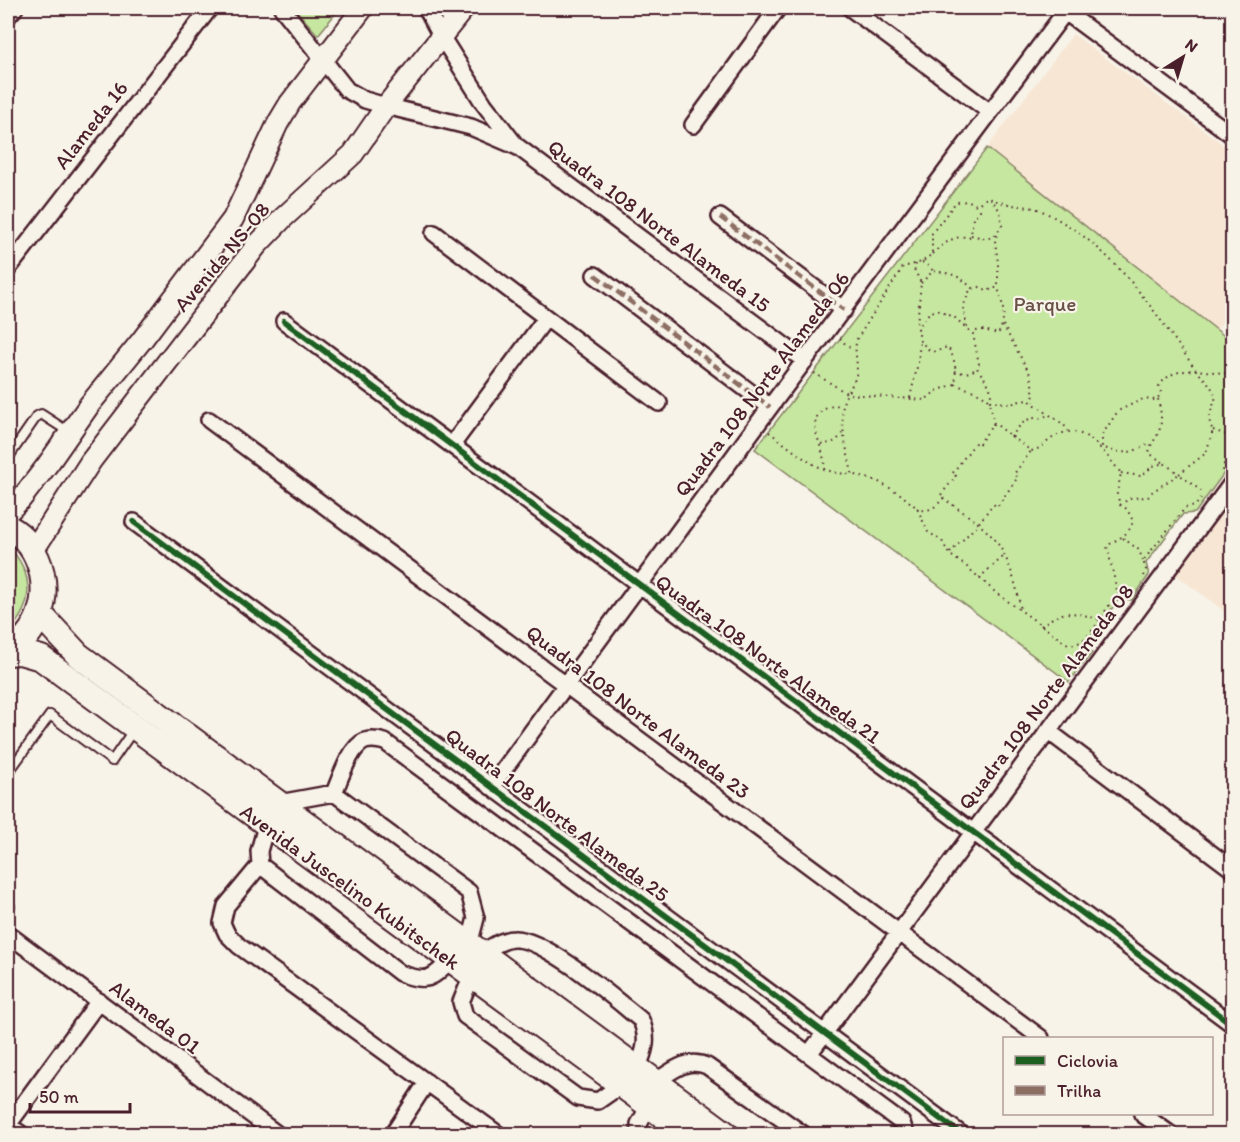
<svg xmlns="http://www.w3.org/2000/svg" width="1240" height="1142" font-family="Itim,sans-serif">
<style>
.built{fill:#f7e6d4}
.green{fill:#c6e7a0;stroke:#888366;stroke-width:1.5}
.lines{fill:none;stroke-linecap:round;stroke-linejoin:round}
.service-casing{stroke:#4a1f2b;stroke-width:12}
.minor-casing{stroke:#4a1f2b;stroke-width:20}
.tertiary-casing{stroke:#4a1f2b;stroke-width:24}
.primary-casing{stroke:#4a1f2b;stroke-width:28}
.path{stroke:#4a1f2b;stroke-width:2;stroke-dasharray:1.5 4.5;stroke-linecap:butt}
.service{stroke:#f7f3e8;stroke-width:8}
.minor{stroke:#f7f3e8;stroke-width:15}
.tertiary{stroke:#f7f3e8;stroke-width:20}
.primary{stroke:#f7f3e8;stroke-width:24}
.quiet{stroke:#8d6e63;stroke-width:4.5;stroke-dasharray:9 4.5;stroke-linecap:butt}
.cycleway-casing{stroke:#f7f3e8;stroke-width:10}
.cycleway{stroke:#1b5e20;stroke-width:6}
.labels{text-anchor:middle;stroke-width:4.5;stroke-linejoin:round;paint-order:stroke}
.street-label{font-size:21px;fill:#4a1f2b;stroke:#f7f3e8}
.park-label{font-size:21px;fill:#695148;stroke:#f7f3e8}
</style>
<rect width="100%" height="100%" fill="#f7f3e8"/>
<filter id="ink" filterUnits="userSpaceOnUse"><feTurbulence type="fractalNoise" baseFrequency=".0167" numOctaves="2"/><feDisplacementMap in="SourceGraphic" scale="12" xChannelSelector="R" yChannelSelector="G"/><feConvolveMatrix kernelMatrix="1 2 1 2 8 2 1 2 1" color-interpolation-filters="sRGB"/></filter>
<g filter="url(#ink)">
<path class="built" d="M1073 34 1232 151V309L1217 330 987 148Z
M1226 507 1232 512V617L1176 575Z"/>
<path class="green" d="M294 8H340L318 35Z
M987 148 1232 342V462L1195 513 1183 514 1146 563 1149 575 1132 600 1119 599 1087 642 1092 653 1069 682 755 449Z
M8 546C34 573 35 605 8 632Z"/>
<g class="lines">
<g class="service-casing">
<path id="service" d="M8 458 37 416 41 414 69 432
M8 773 50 715 112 761 134 729
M8 904 10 906"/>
</g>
<g class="minor-casing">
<path id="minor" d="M282 8 347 90 365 100 386 106 471 127 518 147 805 361
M426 8 441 36 484 104 514 143
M850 8 990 112
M1060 8 1232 135
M8 16 15 8
M693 125 778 8
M720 217 844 310
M434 233 659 403
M8 269 210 8
M595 275 770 407
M284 321 1232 1024
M209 420 1041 1038
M452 445 546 318
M134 522 961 1134
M1048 731 1232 869
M491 787 770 407 1068 8
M334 793C340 779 350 747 365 741 372 739 378 740 385 742L902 1123 906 1134
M279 803 334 793 469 892 476 918 469 945
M266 826 259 851 260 865 226 906 222 923 227 934 239 946 498 1134
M260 865 400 973C425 983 434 980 450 959
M8 934 277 1134
M480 953C491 948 502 939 514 939 544 937 616 1000 641 1020 649 1038 645 1052 637 1068
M472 975 461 1002 465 1016 578 1098 598 1101 621 1085
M809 1054 1232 483
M655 1082C672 1071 687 1057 707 1066L803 1134
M1142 1114 1170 1134
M8 1125 99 1001
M8 1125 21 1134
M393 1134 427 1082
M640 1134 639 1124 649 1106"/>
</g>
<g class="tertiary-casing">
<path id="tertiary" d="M8 512 21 499 48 464 90 404 142 340 233 219 278 123 290 103 363 8
M33 551 91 461 257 245 283 218 353 154 386 106 464 8"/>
</g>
<g class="primary-casing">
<path id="primary" d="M8 527C44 546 54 596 32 629 26 639 17 645 8 651
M40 614 78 655 726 1134
M8 653 20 652 41 658 688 1134"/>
</g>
<path class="path" d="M971 235C988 239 992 242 1002 225L1000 211 992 200
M997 235 995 242 998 262V288
M932 254C944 244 953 235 969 237L971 235 973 218 980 210 977 206
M922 262 931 268 933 271
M916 264 914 269 921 283 917 324 918 328
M921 283 933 271C953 274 958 274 973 289
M1003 325 1030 374 1033 389 1034 402
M967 327 963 307 970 290 980 287 989 291 992 288H998C1003 305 1007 319 998 334L984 330 976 331 973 334
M840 338 847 346 854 347
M955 371C962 374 971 373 977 368
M814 373 848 394 925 400 936 391 955 384C957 373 955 355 947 347L935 352 928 349 920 341 918 328 929 313 937 310 954 317 973 334 979 364 977 368C984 379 994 386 990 401L1011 404 1023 400 1030 401 1064 425 1068 431
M955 384C965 389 987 393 990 403 992 409 992 417 994 423L1031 451C1044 448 1044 443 1054 437 1084 419 1105 454 1121 473L1117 494 1120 505 1127 509 1133 521C1129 536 1118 538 1107 546L1118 595
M910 398 918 363 920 340
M1158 399C1161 411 1163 423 1158 434 1154 442 1151 442 1149 453L1164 463
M1213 430 1232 437
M769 432C795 451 818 475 852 474
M1011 437C1016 431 1022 421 1030 419 1039 416 1037 422 1049 414
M821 444C833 443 836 443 843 432
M824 470C828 446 795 415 836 405L842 407
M1223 471 1224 464 1232 447
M1121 473 1141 476 1153 466 1164 463 1179 474 1206 453 1213 430C1205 418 1213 409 1216 396L1210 385 1196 370C1180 371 1169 372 1159 386L1161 392 1158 398 1153 400 1143 399 1118 411 1102 435V447C1122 455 1133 454 1151 442
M943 498C961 511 981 523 995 540 1009 557 1018 590 1021 611
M1120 505 1130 498 1148 497 1152 492 1179 474 1205 494
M917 508C926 514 937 507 943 498L940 496 956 476 952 474 975 443 978 445 994 423
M1123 538 1139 550 1143 561
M950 553 978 524 993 504 997 507 1018 477 1014 474 1031 451
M1144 576 1146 569 1143 561 1185 508 1195 506 1201 499
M979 578 1004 556
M1134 590C1128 593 1120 594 1116 597 1102 610 1088 652 1066 643L995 592 967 567 949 554 942 541 928 532 917 508 899 493 877 481 852 474C848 452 840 429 843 405 844 395 853 386 856 376 859 363 853 351 857 339L903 267 922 262 932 254V233L956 202 969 201 976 205 987 198C993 199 998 202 1004 203 1016 207 1028 205 1040 210 1114 245 1151 307 1196 370L1232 374
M1041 626C1064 608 1072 612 1099 619"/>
<use href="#service" class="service"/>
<use href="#minor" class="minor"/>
<use href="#tertiary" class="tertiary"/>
<use href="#primary" class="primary"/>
<path class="quiet" d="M720 217 844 310
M595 275 770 407"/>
<g class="cycleway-casing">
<path id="cycleway" d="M284 321 1232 1024
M134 522 961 1134"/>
</g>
<use href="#cycleway" class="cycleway"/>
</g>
</g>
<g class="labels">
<g class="street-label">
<text transform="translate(91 125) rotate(-52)" y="7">Alameda 16</text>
<text transform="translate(659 226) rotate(37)" y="7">Quadra 108 Norte Alameda 15</text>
<text transform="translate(222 257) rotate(-50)" y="7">Avenida NS-08</text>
<text transform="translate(762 384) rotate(-53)" y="7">Quadra 108 Norte Alameda 06</text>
<text transform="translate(768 659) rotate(36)" y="7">Quadra 108 Norte Alameda 21</text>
<text transform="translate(1046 697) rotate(-53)" y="7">Quadra 108 Norte Alameda 08</text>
<text transform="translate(638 712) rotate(37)" y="7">Quadra 108 Norte Alameda 23</text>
<text transform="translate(557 815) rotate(37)" y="7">Quadra 108 Norte Alameda 25</text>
<text transform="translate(350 887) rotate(36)" y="7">Avenida Juscelino Kubitschek</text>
<text transform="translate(155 1017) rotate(37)" y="7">Alameda 01</text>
</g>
<g class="park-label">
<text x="1045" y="311">Parque</text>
</g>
</g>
<rect width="1240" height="1142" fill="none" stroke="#f7f3e8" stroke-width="30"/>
<rect x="15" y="15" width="1210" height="1112" fill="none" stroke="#4a1f2b" stroke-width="2" filter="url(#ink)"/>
<rect x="1003" y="1037" width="210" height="78" fill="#f7f3e8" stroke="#b29e9c" stroke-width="1.5"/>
<rect x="1015" y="1056" width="30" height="9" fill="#1b5e20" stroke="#b29e9c" stroke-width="1.5"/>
<text x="1057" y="1067" font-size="18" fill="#4a1f2b">Ciclovia</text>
<rect x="1015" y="1086" width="30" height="9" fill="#8d6e63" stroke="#b29e9c" stroke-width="1.5"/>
<text x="1057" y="1097" font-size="18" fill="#4a1f2b">Trilha</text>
<g transform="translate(1183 57) rotate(37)" stroke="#f7f3e8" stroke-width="4.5" paint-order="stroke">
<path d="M0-4.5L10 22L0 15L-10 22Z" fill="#4a1f2b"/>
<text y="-9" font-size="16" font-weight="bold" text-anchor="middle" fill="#4a1f2b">N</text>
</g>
<path d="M30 1103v9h100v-9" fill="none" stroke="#4a1f2b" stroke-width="3"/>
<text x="39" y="1103" font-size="18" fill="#4a1f2b" stroke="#f7f3e8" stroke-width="4.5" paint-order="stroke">50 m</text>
</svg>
